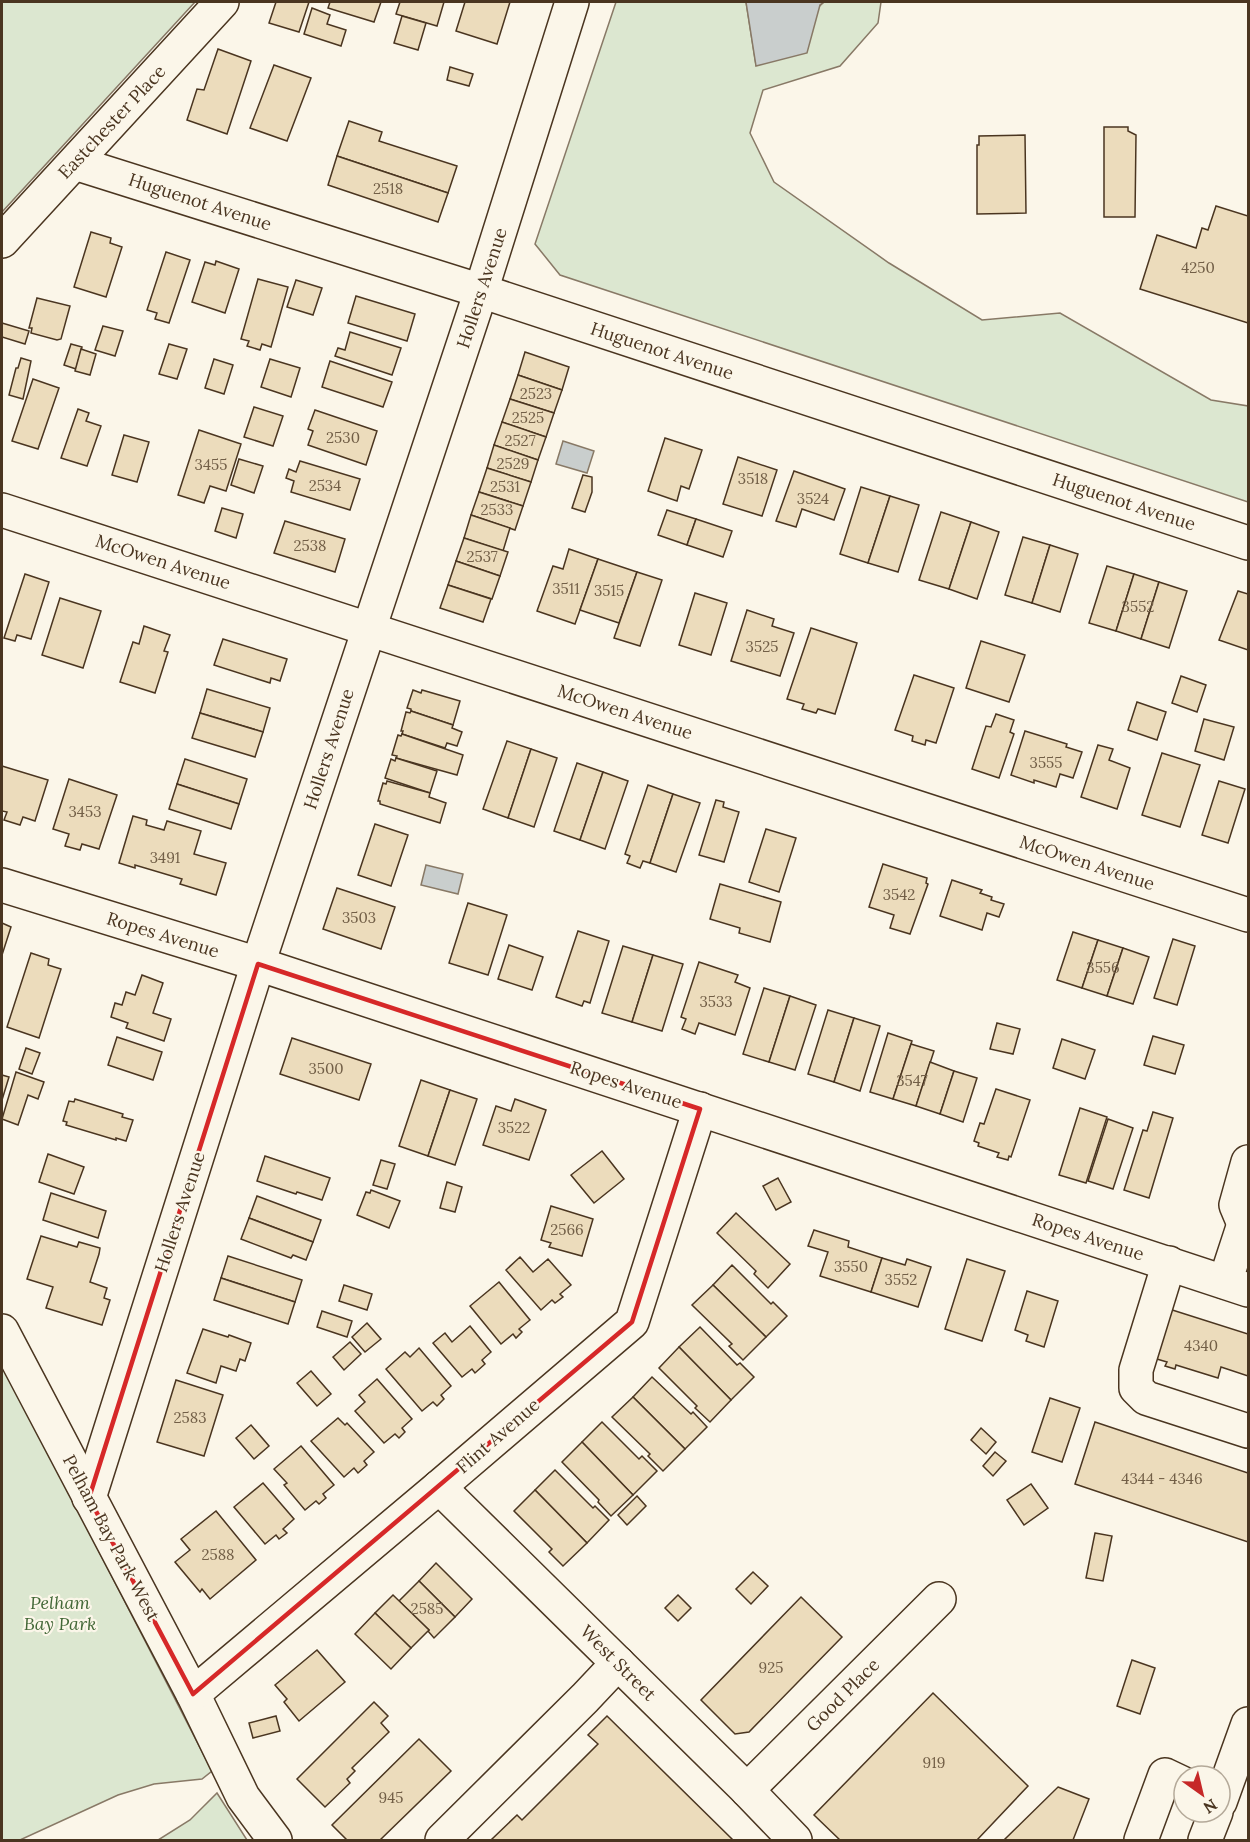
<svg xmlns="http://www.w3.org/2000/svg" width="1250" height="1842" viewBox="0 0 1250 1842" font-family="Lora,serif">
<rect width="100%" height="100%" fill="#fbf6e9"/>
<g fill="#dce7d0" stroke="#887966" stroke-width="1.5">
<polygon points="2,2 195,2 2,212"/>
<polygon points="616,2 746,2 756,65 824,2 881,2 878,23 840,66 763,90 750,133 774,182 889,263 982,320 1060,313 1211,400 1248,406 1248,502 560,275 535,244"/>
<polygon points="2,1363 212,1771 202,1779 154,1784 118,1795 20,1840 2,1840"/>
<polygon points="217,1793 247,1840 158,1840 190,1820"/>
</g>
<g fill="#c9cecd" stroke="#887966" stroke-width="1.5">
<polygon points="746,2 824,2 820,5 807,53 756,66"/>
<polygon points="563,441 594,451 587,473 556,464"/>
<polygon points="426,865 463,874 458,894 421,885"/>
</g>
<g fill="#ecdcbc" stroke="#4a3520" stroke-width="1.5">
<polygon points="276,2 309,2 299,32 269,23"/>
<polygon points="330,2 381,2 374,22 328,8"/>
<polygon points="400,2 444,2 437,26 396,14"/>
<polygon points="465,2 510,2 497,44 456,31"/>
<polygon points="312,8 330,15 327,24 346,30 341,46 304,34"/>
<polygon points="402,16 426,23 418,50 394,43"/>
<polygon points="218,49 251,61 227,134 187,120 197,89 204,90"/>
<polygon points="274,65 311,78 287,141 250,128"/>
<polygon points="450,67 473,74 469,86 447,80"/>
<polygon points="349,121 382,132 379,141 457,166 448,193 337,156"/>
<polygon points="1104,127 1128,127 1128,131 1136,135 1135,217 1104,217"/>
<polygon points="1025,135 1026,213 977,214 977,145 979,145 979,136"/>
<polygon points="337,156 448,193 438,222 328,185"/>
<polygon points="1216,206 1248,216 1248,323 1140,289 1157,235 1196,248 1202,228 1208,230"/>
<polygon points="91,232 111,238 110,243 122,247 106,297 74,287"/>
<polygon points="166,252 190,260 169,323 155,319 157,313 147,310"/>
<polygon points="216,261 239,269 225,313 192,302 205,262 215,265"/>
<polygon points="258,279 288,287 271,347 262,344 260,350 247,346 249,341 241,339"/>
<polygon points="296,280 322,288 313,315 287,307"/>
<polygon points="356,296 415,314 407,341 348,323"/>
<polygon points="37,298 70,306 61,339 57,340 31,333 32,328 29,328"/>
<polygon points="2,323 29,331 25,344 2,337"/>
<polygon points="103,326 123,331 115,356 95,350"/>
<polygon points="350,332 401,348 392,375 335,356 338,348 345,350"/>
<polygon points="71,344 82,347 76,369 64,365"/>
<polygon points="169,344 187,349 177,379 159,374"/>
<polygon points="81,349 96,354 90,375 75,371"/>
<polygon points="525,352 569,367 562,390 518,375"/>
<polygon points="21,358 31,361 23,399 9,395 16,368 18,368"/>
<polygon points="214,359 233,365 224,394 205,388"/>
<polygon points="270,359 300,368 291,397 261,387"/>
<polygon points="330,361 392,382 383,407 322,387"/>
<polygon points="518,375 562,390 554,413 510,399"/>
<polygon points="33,379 59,388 38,449 12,441"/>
<polygon points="510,399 554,413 546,437 502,422"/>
<polygon points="254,407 283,416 273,446 244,437"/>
<polygon points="78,409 89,413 86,421 101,426 87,466 61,458"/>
<polygon points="315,410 377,431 366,465 308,445 313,431 308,429"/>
<polygon points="502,422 546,437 538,460 494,445"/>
<polygon points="199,430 241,444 226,491 210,486 204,503 178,495"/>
<polygon points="124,435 149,442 137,482 112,475"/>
<polygon points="665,438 702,450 689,489 681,486 677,501 648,491"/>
<polygon points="494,445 538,460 531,482 487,468"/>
<polygon points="738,457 777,470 762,516 723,504"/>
<polygon points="239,459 263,466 254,493 231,485"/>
<polygon points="300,461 360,479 350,510 291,492 294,481 286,478 289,469 296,472"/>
<polygon points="487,468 531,482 523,506 479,492"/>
<polygon points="794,471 845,489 834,520 802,509 796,527 776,521"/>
<polygon points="583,475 592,477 592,492 585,512 572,508"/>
<polygon points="861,487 890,496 868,563 840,554"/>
<polygon points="479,492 523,506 515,530 471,515"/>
<polygon points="890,496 919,505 898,572 868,563"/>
<polygon points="222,508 243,514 236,538 215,531"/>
<polygon points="667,510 696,519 687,545 658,535"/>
<polygon points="941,512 971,522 949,589 919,580"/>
<polygon points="471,515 510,528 503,551 464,538"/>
<polygon points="696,519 732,531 723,557 687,545"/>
<polygon points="285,521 345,539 335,572 274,553"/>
<polygon points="971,522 999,532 977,599 949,589"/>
<polygon points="1023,537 1050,545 1032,603 1005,595"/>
<polygon points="464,538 508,552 500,576 456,561"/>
<polygon points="1050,545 1078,554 1060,612 1032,603"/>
<polygon points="569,549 598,559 575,624 537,611 553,566 563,569"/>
<polygon points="598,559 637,572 619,623 580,610"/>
<polygon points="456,561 500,576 492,599 448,585"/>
<polygon points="1107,566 1134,574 1116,631 1089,623"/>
<polygon points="637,572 662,580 640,646 614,638"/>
<polygon points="25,574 49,582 31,639 17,635 15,641 4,638"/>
<polygon points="1134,574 1159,582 1141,639 1116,631"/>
<polygon points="1159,582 1187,591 1169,648 1141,639"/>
<polygon points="448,585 491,599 483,622 440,608"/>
<polygon points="1238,591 1248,594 1248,650 1219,640"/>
<polygon points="695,593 727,603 711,655 679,645"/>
<polygon points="60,598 101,611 83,668 42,655"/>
<polygon points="747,610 774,619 772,626 794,633 780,676 731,661"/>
<polygon points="144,626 170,635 164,651 168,652 155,693 120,682 133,642 139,644"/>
<polygon points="811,628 857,643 835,714 818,709 816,713 802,709 804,704 787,699"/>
<polygon points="223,639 287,659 280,681 271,678 270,683 214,665"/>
<polygon points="981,641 1025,655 1009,702 966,688"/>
<polygon points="914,675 954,688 936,743 926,740 925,745 912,741 913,736 895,730"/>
<polygon points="1181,676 1206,685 1197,712 1172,703"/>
<polygon points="207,689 270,708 263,732 200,713"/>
<polygon points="413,690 421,693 422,690 460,701 453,725 411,711 411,709 407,708"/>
<polygon points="1137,702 1166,712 1157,740 1128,730"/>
<polygon points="411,711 453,725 452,728 462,732 457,746 447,743 445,748 402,734 403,731 401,731 406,712 410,713"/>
<polygon points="200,713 263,732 255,757 192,738"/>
<polygon points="996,714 1014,720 1010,732 1014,734 999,778 972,769 986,726 991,727"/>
<polygon points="1204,719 1234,727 1224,760 1195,751"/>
<polygon points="1025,731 1067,744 1066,747 1082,752 1073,778 1060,774 1056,787 1034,780 1034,783 1011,775"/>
<polygon points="402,734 463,755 457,775 396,758 397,756 392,755 398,735 401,736"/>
<polygon points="507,741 531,749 508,818 483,809"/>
<polygon points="1098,745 1113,749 1109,760 1130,768 1117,809 1081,797"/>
<polygon points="531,749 557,758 534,827 508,818"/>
<polygon points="1162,753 1200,765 1180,827 1142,815"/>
<polygon points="396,758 437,771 430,793 385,778 391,759 395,761"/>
<polygon points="185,759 247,779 239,804 177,784"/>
<polygon points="577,763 603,772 580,840 554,831"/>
<polygon points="2,766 48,780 35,821 23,817 20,825 4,820 7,812 2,811"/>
<polygon points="603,772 628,781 605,849 580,840"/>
<polygon points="69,779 117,795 99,849 82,844 80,850 65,846 69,834 53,829"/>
<polygon points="387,781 430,793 429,797 446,803 440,823 380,804 380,801 378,801 383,783 386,784"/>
<polygon points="1219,781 1245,789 1228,843 1202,835"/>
<polygon points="177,784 239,804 231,829 169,809"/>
<polygon points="648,785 673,794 650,863 643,861 640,868 627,863 630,856 625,854"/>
<polygon points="673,794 700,803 676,872 650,863"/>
<polygon points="716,800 724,802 723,807 739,812 724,862 699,855"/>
<polygon points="133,816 147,820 146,825 164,830 167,821 201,831 194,854 226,863 216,895 180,884 182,879 135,865 135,868 119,863"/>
<polygon points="375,824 408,835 391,886 358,875"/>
<polygon points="766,829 796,838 779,892 749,882"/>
<polygon points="883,864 927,878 926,883 928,884 910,934 890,928 894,915 869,907"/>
<polygon points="952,880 982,890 980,893 992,897 991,900 1004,904 999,917 987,913 982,930 940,916"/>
<polygon points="720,884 781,902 770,942 739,933 740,928 710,919"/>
<polygon points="337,888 395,907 381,949 323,929"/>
<polygon points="468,903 507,915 488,975 449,963"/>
<polygon points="2,923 11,927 2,955"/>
<polygon points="578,931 609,941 590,1003 584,1001 582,1006 556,997"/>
<polygon points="1073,932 1098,940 1082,988 1057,980"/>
<polygon points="1173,939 1195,946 1177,1005 1154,998"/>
<polygon points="1098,940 1123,948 1107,996 1082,988"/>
<polygon points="509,945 543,957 532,990 498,979"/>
<polygon points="623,946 653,955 632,1022 602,1013"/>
<polygon points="1123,948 1149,957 1133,1004 1107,996"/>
<polygon points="31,953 49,959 48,965 61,969 39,1038 7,1027"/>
<polygon points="653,955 683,964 662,1031 632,1022"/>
<polygon points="699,962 738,975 735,982 750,988 735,1035 699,1023 695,1034 682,1029 686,1019 681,1017"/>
<polygon points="142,975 163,983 153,1013 171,1019 164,1041 126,1028 128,1023 111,1017 115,1003 122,1005 126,992 135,995"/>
<polygon points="764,988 790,996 769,1062 743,1054"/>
<polygon points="790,996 816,1005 795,1070 769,1062"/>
<polygon points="828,1010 854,1018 834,1082 808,1074"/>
<polygon points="854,1018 880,1026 860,1091 834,1082"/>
<polygon points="997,1023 1020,1029 1013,1054 990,1049"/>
<polygon points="888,1033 912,1041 893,1099 870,1092"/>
<polygon points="1153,1036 1184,1045 1175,1074 1144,1065"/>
<polygon points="117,1037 162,1052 153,1080 108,1065"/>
<polygon points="292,1038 371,1064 359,1100 280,1074"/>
<polygon points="1062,1039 1095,1050 1085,1079 1053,1068"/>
<polygon points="911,1044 934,1051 916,1106 893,1099"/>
<polygon points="26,1048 40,1053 32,1074 19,1069"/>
<polygon points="930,1062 954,1071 940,1114 916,1106"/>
<polygon points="954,1071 977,1078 963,1122 940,1114"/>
<polygon points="16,1072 44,1082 38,1099 28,1095 18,1125 2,1119"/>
<polygon points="2,1075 9,1077 2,1100"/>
<polygon points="421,1080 450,1090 428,1156 399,1146"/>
<polygon points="996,1089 1030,1100 1011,1157 1009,1156 1008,1160 997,1157 999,1153 978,1146 979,1143 974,1141 980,1123 984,1124"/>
<polygon points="450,1090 477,1099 455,1165 428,1156"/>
<polygon points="75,1099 123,1114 122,1117 133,1120 126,1141 116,1138 116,1140 66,1125 67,1122 63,1121 69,1101 74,1102"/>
<polygon points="515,1099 546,1110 529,1160 483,1145 496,1106 511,1111"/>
<polygon points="1080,1108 1107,1117 1086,1183 1059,1175"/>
<polygon points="1153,1112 1173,1118 1149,1198 1124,1190 1143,1130 1147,1131"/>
<polygon points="1108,1119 1133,1128 1113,1189 1088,1181"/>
<polygon points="602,1151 624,1179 594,1203 571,1175"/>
<polygon points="48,1154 84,1167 74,1194 39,1182"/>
<polygon points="265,1156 330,1178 322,1200 297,1192 296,1194 257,1181"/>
<polygon points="381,1160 395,1164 387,1189 373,1185"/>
<polygon points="778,1178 791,1202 776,1210 763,1186"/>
<polygon points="447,1182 462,1187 455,1212 440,1208"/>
<polygon points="371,1190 400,1201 389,1228 357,1215 366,1192 370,1193"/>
<polygon points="51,1193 106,1211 98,1238 43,1220"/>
<polygon points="257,1196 321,1220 313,1242 249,1218"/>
<polygon points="551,1206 593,1219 582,1256 549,1247 551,1243 541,1240"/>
<polygon points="736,1213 790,1264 768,1288 754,1274 756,1271 717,1233"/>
<polygon points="249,1218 313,1242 306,1260 293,1255 291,1258 241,1239"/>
<polygon points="814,1230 849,1241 848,1247 882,1258 871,1292 820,1276 828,1252 808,1246"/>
<polygon points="41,1236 77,1247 79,1242 100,1248 99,1254 90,1282 107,1288 104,1298 110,1300 102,1325 46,1308 53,1287 27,1279"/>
<polygon points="228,1256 302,1280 295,1302 221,1278"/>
<polygon points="520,1257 533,1272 548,1259 571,1285 560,1294 563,1297 555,1303 552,1300 541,1310 506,1270"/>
<polygon points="882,1258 905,1265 907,1259 931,1267 918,1307 871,1292"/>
<polygon points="967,1259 1005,1271 982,1341 945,1329"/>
<polygon points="732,1265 771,1304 773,1302 787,1316 766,1337 713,1285"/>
<polygon points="221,1278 295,1302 288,1324 214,1300"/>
<polygon points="499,1282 530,1320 519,1329 522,1332 516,1338 513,1334 501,1344 470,1306"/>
<polygon points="344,1285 372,1294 367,1310 339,1301"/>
<polygon points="713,1285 766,1337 743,1360 729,1346 732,1344 692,1305"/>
<polygon points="1027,1291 1058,1301 1044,1347 1026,1341 1028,1335 1015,1330"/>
<polygon points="1166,1308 1248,1334 1248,1376 1221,1367 1218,1378 1176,1365 1175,1369 1165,1366 1167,1362 1150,1357"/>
<polygon points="322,1311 352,1321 347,1337 317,1327"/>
<polygon points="367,1323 381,1339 365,1352 352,1337"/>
<polygon points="470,1326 491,1352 482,1360 485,1364 475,1373 472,1369 462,1377 433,1343 445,1333 452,1342"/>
<polygon points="700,1327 737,1365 740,1363 754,1377 731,1400 679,1347"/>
<polygon points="203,1329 228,1337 229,1335 251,1343 245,1361 240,1359 236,1371 221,1366 216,1383 187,1373"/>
<polygon points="350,1342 361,1354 344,1370 333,1357"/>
<polygon points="679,1347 731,1400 710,1422 695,1408 697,1406 659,1368"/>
<polygon points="419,1348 451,1386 441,1395 444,1399 437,1406 433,1402 422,1411 386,1369 405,1352 410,1357"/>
<polygon points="311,1371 331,1394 317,1406 297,1383"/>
<polygon points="652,1377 691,1414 693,1412 707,1427 685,1449 633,1397"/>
<polygon points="377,1379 412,1419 402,1428 405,1432 399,1438 395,1434 384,1443 355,1411 365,1402 359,1395"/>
<polygon points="176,1380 223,1395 204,1456 157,1442"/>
<polygon points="633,1397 685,1449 663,1471 648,1456 650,1454 612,1417"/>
<polygon points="1050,1398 1080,1408 1062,1462 1032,1452"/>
<polygon points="338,1418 345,1425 347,1423 374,1452 364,1461 367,1465 358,1473 354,1468 344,1477 311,1441"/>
<polygon points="602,1422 639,1459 642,1456 657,1471 633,1495 582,1442"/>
<polygon points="1095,1422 1248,1473 1248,1542 1075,1484"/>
<polygon points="251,1425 269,1446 254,1459 236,1438"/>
<polygon points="981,1428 996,1442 986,1454 971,1440"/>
<polygon points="582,1442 633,1495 611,1516 598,1502 599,1500 562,1462"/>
<polygon points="301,1446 334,1485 323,1494 326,1498 319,1504 316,1501 305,1510 284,1485 287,1483 274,1469"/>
<polygon points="995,1452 1006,1461 993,1476 983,1466"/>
<polygon points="555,1470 593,1508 595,1506 609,1520 587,1543 535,1490"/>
<polygon points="263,1483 294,1519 283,1529 287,1533 279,1539 276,1535 265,1544 234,1507"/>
<polygon points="1031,1484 1048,1508 1024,1525 1007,1500"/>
<polygon points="535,1490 587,1543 563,1566 549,1552 552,1549 514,1511"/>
<polygon points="637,1496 646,1506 627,1525 618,1515"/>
<polygon points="216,1511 256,1560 210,1599 202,1589 200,1592 175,1562 190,1550 181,1539"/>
<polygon points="1095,1533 1112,1536 1103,1581 1086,1578"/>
<polygon points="436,1563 472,1599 455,1617 419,1581"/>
<polygon points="753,1572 768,1586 751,1604 736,1589"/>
<polygon points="419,1581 455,1617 434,1638 428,1631 429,1630 399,1601"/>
<polygon points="393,1595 429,1630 411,1648 375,1613"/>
<polygon points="678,1595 691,1608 678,1621 665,1608"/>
<polygon points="801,1597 842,1637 749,1732 735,1734 701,1700"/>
<polygon points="375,1613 411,1648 391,1669 355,1634"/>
<polygon points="317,1650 345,1682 299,1721 284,1702 287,1699 275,1685"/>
<polygon points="1132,1660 1155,1668 1140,1714 1117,1706"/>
<polygon points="933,1693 1028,1786 977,1840 840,1840 814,1815"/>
<polygon points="374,1702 388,1716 381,1723 389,1732 352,1768 355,1771 347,1779 350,1783 325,1807 297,1779"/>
<polygon points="276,1716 280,1731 253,1738 249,1723"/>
<polygon points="607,1716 733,1840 491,1840 517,1815 522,1820 598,1744 588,1735"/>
<polygon points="419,1739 451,1771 380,1840 347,1840 332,1825"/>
<polygon points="1058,1787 1089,1799 1073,1840 1004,1840"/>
</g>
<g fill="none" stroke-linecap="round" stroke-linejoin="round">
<g stroke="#4a3520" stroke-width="36">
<g id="minor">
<polyline points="75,163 481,291 1248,543"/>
<polyline points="2,241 222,2"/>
<polyline points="2,510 1248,915"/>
<polyline points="2,885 258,964 1248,1290"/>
<polyline points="1248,1162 1236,1205 1244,1224 1248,1222"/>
<polyline points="1169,1263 1136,1370 1136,1388 1146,1398 1248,1431"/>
<polyline points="1225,1282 1244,1224"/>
<polyline points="2,1331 193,1694 243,1797 275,1840"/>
<polyline points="439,1487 747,1790 795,1840"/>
<polyline points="89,1498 258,964 481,291 572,2"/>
<polyline points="193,1694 439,1487 632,1322 700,1109"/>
<polyline points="747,1790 939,1599"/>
<polyline points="442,1840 585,1698 618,1663"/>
<polyline points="1141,1840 1165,1775 1184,1784"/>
</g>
</g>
<g stroke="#4a3520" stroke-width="36">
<g id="major">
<polyline points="1220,1802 1248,1724"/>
<polyline points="1205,1840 1216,1812"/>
</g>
</g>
<use href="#minor" stroke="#fbf6e9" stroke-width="33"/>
<use href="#major" stroke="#fbf6e9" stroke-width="33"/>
</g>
<path fill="none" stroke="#d62828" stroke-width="4.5" stroke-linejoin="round" d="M258,964L700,1109L632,1322L193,1694L89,1498Z"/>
<g text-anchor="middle" stroke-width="4.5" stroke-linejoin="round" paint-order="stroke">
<g font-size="15" fill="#725f47">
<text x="388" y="194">2518</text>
<text x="1198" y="273">4250</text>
<text x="536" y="399">2523</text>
<text x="528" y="423">2525</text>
<text x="343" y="443">2530</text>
<text x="520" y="446">2527</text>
<text x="513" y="469">2529</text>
<text x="211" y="470">3455</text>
<text x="753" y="484">3518</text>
<text x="325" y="491">2534</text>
<text x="505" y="492">2531</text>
<text x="813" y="504">3524</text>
<text x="497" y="515">2533</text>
<text x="310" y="551">2538</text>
<text x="482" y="562">2537</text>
<text x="566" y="594">3511</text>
<text x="609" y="596">3515</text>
<text x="1138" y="612">3552</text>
<text x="762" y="652">3525</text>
<text x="1046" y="768">3555</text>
<text x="85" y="817">3453</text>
<text x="165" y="863">3491</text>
<text x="899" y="900">3542</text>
<text x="359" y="923">3503</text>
<text x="1103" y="973">3556</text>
<text x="716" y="1007">3533</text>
<text x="326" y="1074">3500</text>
<text x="912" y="1086">3547</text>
<text x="514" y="1133">3522</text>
<text x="567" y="1235">2566</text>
<text x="851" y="1272">3550</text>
<text x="901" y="1285">3552</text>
<text x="1201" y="1351">4340</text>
<text x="190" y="1423">2583</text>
<text x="1162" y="1484">4344 - 4346</text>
<text x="218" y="1560">2588</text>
<text x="427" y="1614">2585</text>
<text x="771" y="1673">925</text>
<text x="934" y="1768">919</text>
<text x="391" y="1803">945</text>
</g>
<g font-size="18" fill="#4a3520" stroke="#fbf6e9">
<text transform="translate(112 122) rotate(-47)" y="6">Eastchester Place</text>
<text transform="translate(200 202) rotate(18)" y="6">Huguenot Avenue</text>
<text transform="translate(482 288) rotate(-72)" y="6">Hollers Avenue</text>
<text transform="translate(662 351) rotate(18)" y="6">Huguenot Avenue</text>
<text transform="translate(1124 502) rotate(18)" y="6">Huguenot Avenue</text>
<text transform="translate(163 562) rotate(18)" y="6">McOwen Avenue</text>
<text transform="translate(625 712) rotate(18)" y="6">McOwen Avenue</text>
<text transform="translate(329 749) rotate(-72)" y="6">Hollers Avenue</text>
<text transform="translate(1087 863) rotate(18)" y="6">McOwen Avenue</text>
<text transform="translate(163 935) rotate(17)" y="6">Ropes Avenue</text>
<text transform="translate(626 1085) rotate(18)" y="6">Ropes Avenue</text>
<text transform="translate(180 1212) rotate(-72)" y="6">Hollers Avenue</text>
<text transform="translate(1088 1237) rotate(18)" y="6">Ropes Avenue</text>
<text transform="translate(498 1436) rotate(-41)" y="6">Flint Avenue</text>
<text transform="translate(111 1538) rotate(62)" y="6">Pelham Bay Park West</text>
<text transform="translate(618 1663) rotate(45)" y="6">West Street</text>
<text transform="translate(843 1695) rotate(-45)" y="6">Good Place</text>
</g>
<g font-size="18" font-style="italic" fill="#436837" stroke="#fbf6e9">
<text x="60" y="1609">Pelham<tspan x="60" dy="21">Bay Park</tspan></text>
</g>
</g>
<rect width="1250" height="1842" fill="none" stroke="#4a3520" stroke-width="6"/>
<g transform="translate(1202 1794) rotate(146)"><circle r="28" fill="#fbf6e9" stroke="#b4a999" stroke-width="1.5"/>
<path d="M0-4.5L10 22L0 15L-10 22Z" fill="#c62828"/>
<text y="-9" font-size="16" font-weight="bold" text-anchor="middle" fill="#4a3520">N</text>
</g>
</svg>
